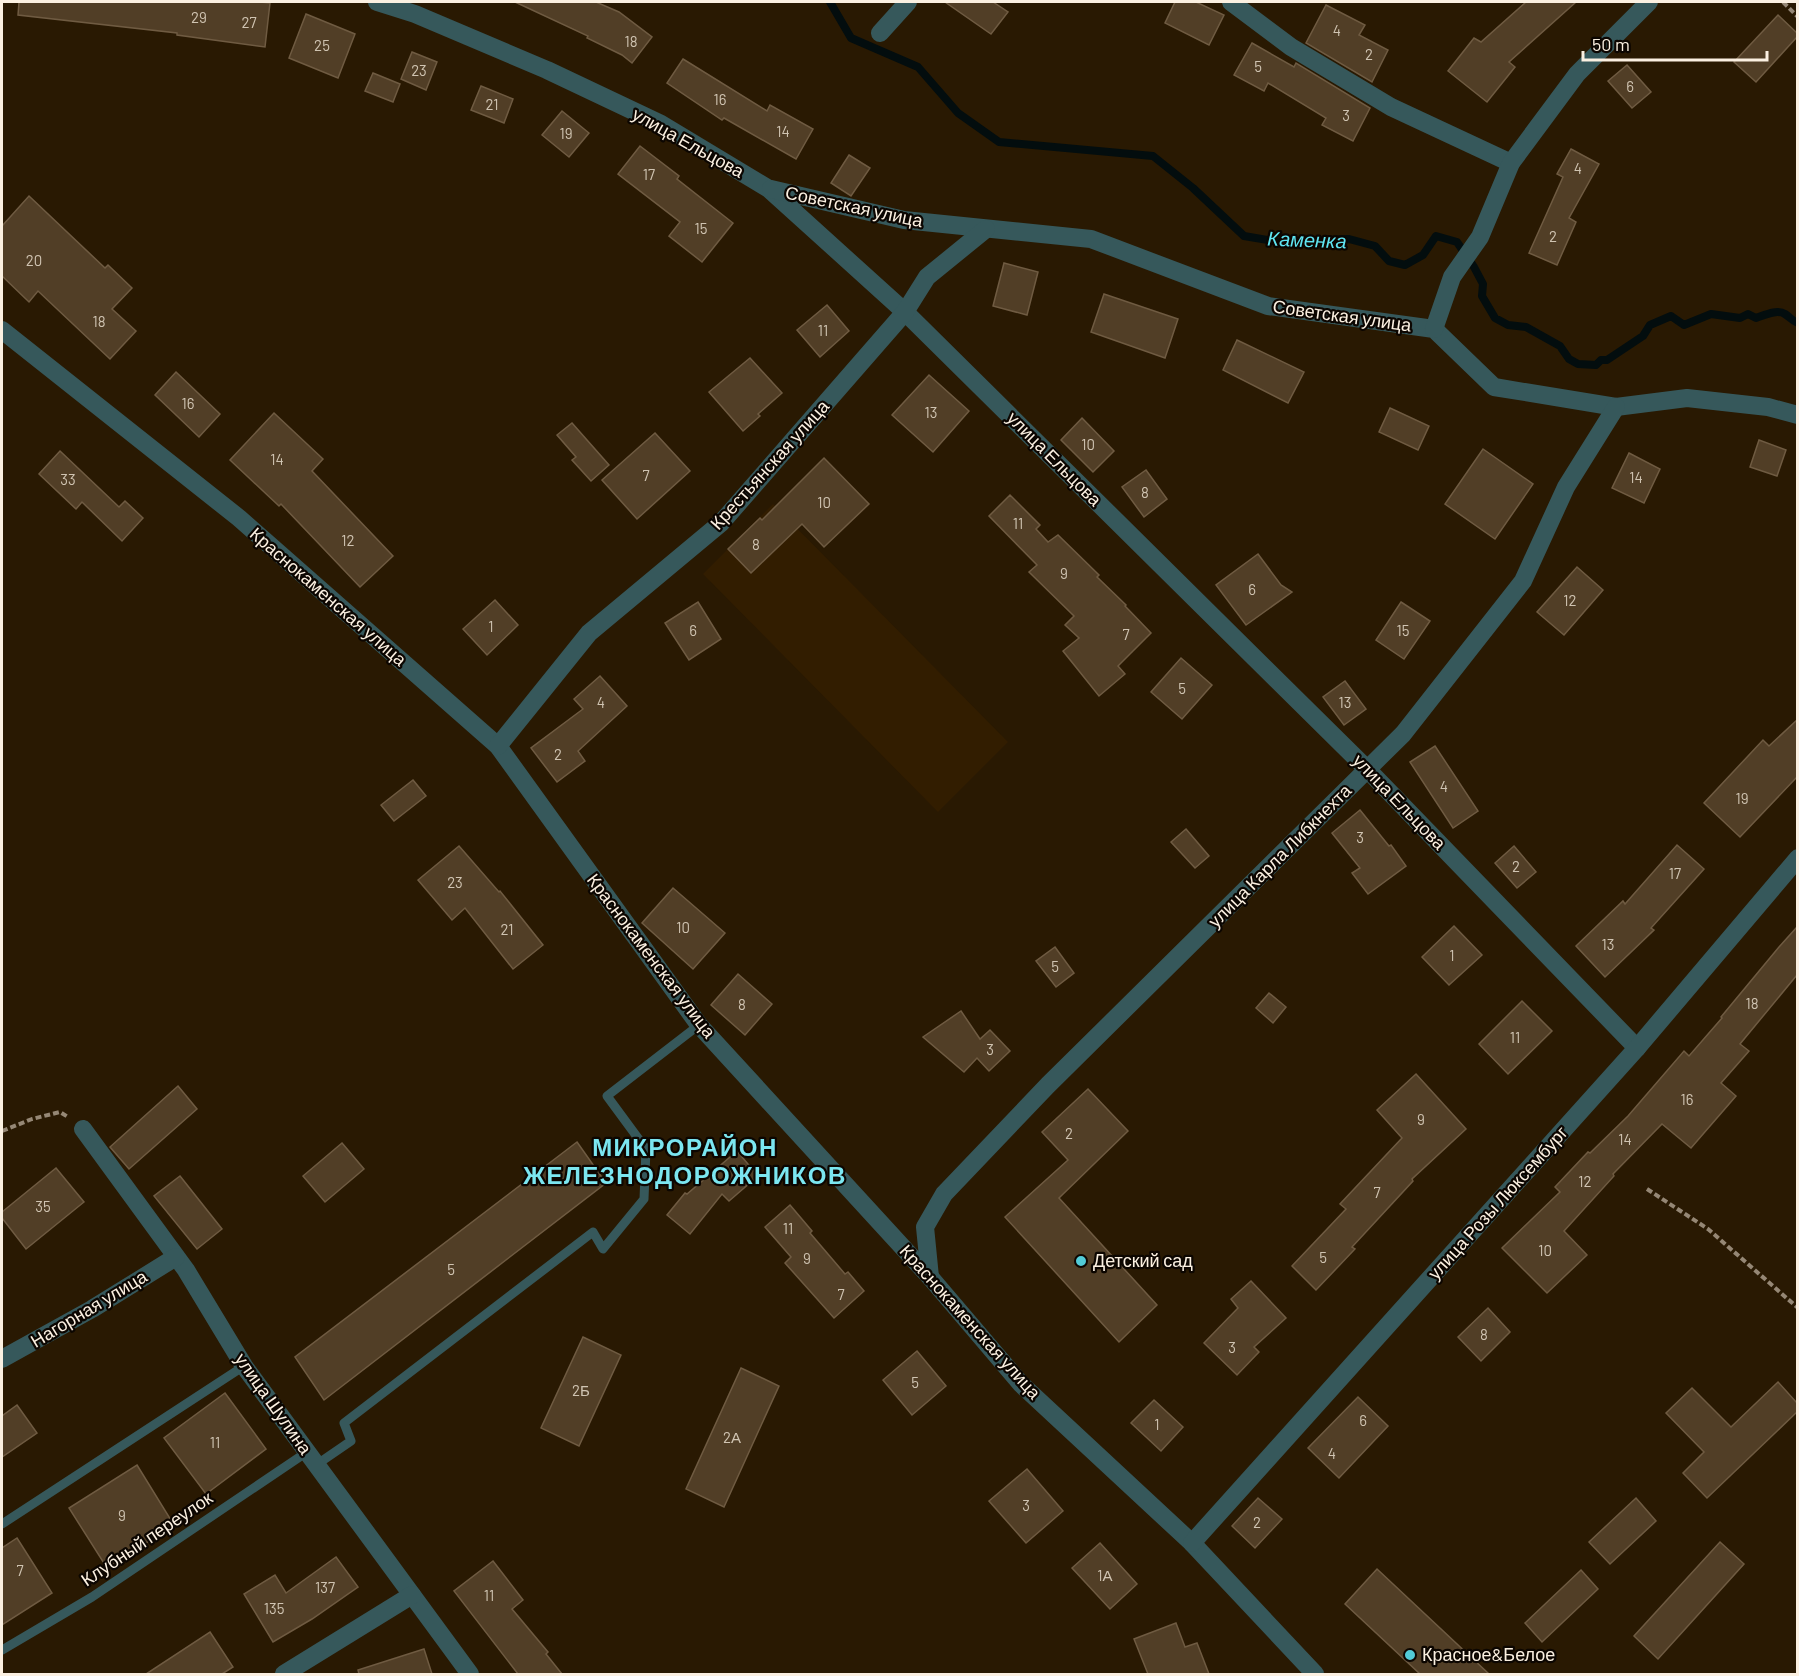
<svg xmlns="http://www.w3.org/2000/svg" width="1799" height="1676" viewBox="0 0 1799 1676" font-family="Barlow,sans-serif">
<rect width="100%" height="100%" fill="#291902"/>
<polygon fill="#321d00" points="773,504 1008,742 938,812 703,574"/>
<g fill="none" stroke-linecap="round" stroke-linejoin="round">
<path stroke="#030d0e" stroke-width="8" d="M830,2L851,38L918,67L958,113L999,142L1153,156L1193,188L1244,236L1279,242L1349,239L1375,246L1389,261L1405,265L1423,255L1436,236L1457,242L1474,267L1483,284L1482,296L1495,318L1508,325L1526,327L1560,346L1569,359L1578,364L1596,365L1601,360H1607L1643,336L1650,325L1671,316L1684,325L1711,314L1740,318L1748,314L1756,318C1765,315 1777,309 1785,314C1790,317 1792,321 1798,323"/>
</g>
<g fill="#513e26" stroke="#6f5b42" stroke-width="1.5">
<polygon points="19,2 260,2 270,3 265,47 177,35 177,33 18,15"/>
<polygon points="515,2 596,2 619,12 652,37 632,63 622,55 587,38 588,36"/>
<polygon points="945,2 993,2 1008,12 991,34"/>
<polygon points="1175,2 1196,2 1224,15 1209,45 1165,23"/>
<polygon points="1526,2 1576,2 1509,62 1515,67 1487,102 1448,71 1474,38 1481,42"/>
<polygon points="1326,5 1365,25 1359,35 1388,50 1372,82 1306,43"/>
<polygon points="306,14 355,34 338,78 289,58"/>
<polygon points="1778,15 1797,33 1797,37 1756,82 1734,62"/>
<polygon points="1252,43 1294,67 1296,63 1370,108 1353,141 1322,125 1326,118 1268,83 1264,91 1234,75"/>
<polygon points="412,52 437,62 426,90 401,79"/>
<polygon points="683,59 767,111 770,105 813,129 796,159 724,118 722,120 667,83"/>
<polygon points="1627,65 1651,92 1632,108 1608,81"/>
<polygon points="373,73 400,84 393,102 365,91"/>
<polygon points="481,86 513,99 504,123 471,110"/>
<polygon points="562,111 589,133 569,157 542,135"/>
<polygon points="640,146 679,176 677,179 733,223 702,262 669,236 680,222 618,174"/>
<polygon points="1571,149 1599,164 1569,218 1576,222 1557,265 1529,253 1563,177 1557,174"/>
<polygon points="849,155 870,168 851,196 831,183"/>
<polygon points="29,196 105,268 108,265 132,288 112,309 136,331 110,359 38,291 29,302 2,276 2,226"/>
<polygon points="1004,263 1038,272 1027,315 993,306"/>
<polygon points="1104,294 1178,319 1165,358 1091,332"/>
<polygon points="827,305 849,331 820,357 797,330"/>
<polygon points="1237,340 1304,372 1288,403 1223,370"/>
<polygon points="750,358 782,393 758,414 760,416 743,431 709,392"/>
<polygon points="176,372 220,414 199,437 155,395"/>
<polygon points="929,375 969,411 933,452 892,415"/>
<polygon points="1390,408 1429,426 1418,450 1379,432"/>
<polygon points="274,413 323,459 312,471 393,556 360,587 281,504 279,506 230,460"/>
<polygon points="1082,418 1114,451 1093,472 1061,440"/>
<polygon points="572,423 609,465 591,481 572,460 576,457 557,435"/>
<polygon points="655,433 690,471 637,519 602,480"/>
<polygon points="1759,440 1786,450 1777,476 1750,467"/>
<polygon points="1483,449 1533,484 1495,539 1445,504"/>
<polygon points="60,451 119,507 125,501 143,518 122,541 82,502 76,509 39,474"/>
<polygon points="1629,453 1660,469 1644,503 1612,488"/>
<polygon points="824,458 869,504 824,547 802,524 751,573 728,549 760,518 762,520"/>
<polygon points="1146,470 1167,499 1144,517 1122,487"/>
<polygon points="1010,495 1040,525 1036,529 1048,542 1058,535 1099,575 1097,577 1126,605 1125,606 1151,633 1118,666 1125,674 1099,696 1063,651 1079,638 1065,625 1074,616 1029,572 1037,565 989,516"/>
<polygon points="1258,554 1281,585 1292,592 1246,625 1216,585"/>
<polygon points="1577,567 1603,590 1564,635 1537,612"/>
<polygon points="495,600 518,625 487,655 463,629"/>
<polygon points="698,602 721,639 689,660 665,623"/>
<polygon points="1401,602 1430,621 1404,659 1376,640"/>
<polygon points="1181,658 1212,685 1182,719 1151,692"/>
<polygon points="600,676 627,706 578,751 585,761 557,782 531,748 583,709 574,699"/>
<polygon points="1345,681 1366,709 1344,725 1323,697"/>
<polygon points="1797,720 1797,777 1740,837 1704,803 1763,740 1769,746"/>
<polygon points="1435,746 1478,811 1453,828 1410,762"/>
<polygon points="413,780 426,796 394,821 381,805"/>
<polygon points="1360,810 1389,846 1391,845 1406,866 1368,894 1352,873 1360,868 1332,833"/>
<polygon points="1186,829 1209,856 1195,868 1171,842"/>
<polygon points="1677,845 1704,869 1651,928 1654,930 1605,977 1576,946 1623,901 1625,904"/>
<polygon points="459,846 499,892 500,891 543,945 513,969 465,908 452,920 418,880"/>
<polygon points="1514,846 1536,872 1517,888 1495,863"/>
<polygon points="673,888 725,933 693,969 642,923"/>
<polygon points="1454,926 1482,955 1449,985 1422,957"/>
<polygon points="1797,927 1797,975 1740,1044 1749,1051 1721,1083 1736,1096 1691,1148 1662,1124 1613,1174 1614,1176 1564,1231 1587,1255 1547,1293 1502,1248 1560,1192 1555,1187 1588,1152 1590,1153 1628,1116 1684,1051 1689,1056 1722,1018 1721,1017 1779,947"/>
<polygon points="1055,947 1074,973 1056,987 1036,961"/>
<polygon points="738,974 772,1004 745,1035 711,1005"/>
<polygon points="1269,993 1286,1007 1273,1023 1256,1008"/>
<polygon points="1522,1001 1552,1031 1508,1074 1479,1044"/>
<polygon points="961,1011 980,1039 990,1030 1010,1051 989,1071 977,1058 964,1072 923,1037"/>
<polygon points="1416,1074 1466,1129 1412,1179 1413,1181 1352,1247 1355,1249 1316,1290 1292,1266 1346,1209 1340,1204 1402,1138 1377,1110"/>
<polygon points="178,1086 197,1109 129,1169 110,1147"/>
<polygon points="1088,1089 1128,1131 1059,1198 1157,1305 1119,1342 1005,1217 1068,1160 1042,1132"/>
<polygon points="577,1142 606,1183 324,1400 295,1357"/>
<polygon points="342,1143 364,1169 325,1202 303,1176"/>
<polygon points="737,1151 758,1176 729,1201 722,1194 690,1234 667,1215 685,1193 687,1194"/>
<polygon points="56,1168 84,1202 26,1249 2,1218 2,1212"/>
<polygon points="180,1176 222,1229 197,1249 154,1196"/>
<polygon points="790,1205 812,1231 810,1233 845,1274 848,1272 864,1291 834,1318 785,1263 791,1257 765,1227"/>
<polygon points="1251,1281 1286,1318 1254,1347 1259,1352 1237,1375 1204,1343 1238,1308 1231,1299"/>
<polygon points="1488,1308 1510,1332 1481,1361 1458,1337"/>
<polygon points="583,1337 621,1355 579,1446 541,1428"/>
<polygon points="917,1351 946,1386 912,1415 883,1380"/>
<polygon points="741,1368 779,1386 724,1507 686,1489"/>
<polygon points="1778,1382 1797,1403 1797,1412 1707,1498 1683,1473 1704,1452 1666,1413 1692,1388 1731,1427"/>
<polygon points="225,1393 266,1449 206,1494 164,1438"/>
<polygon points="1358,1397 1388,1426 1339,1478 1308,1448"/>
<polygon points="1154,1400 1183,1427 1161,1451 1131,1423"/>
<polygon points="17,1405 37,1433 2,1457 2,1416"/>
<polygon points="137,1465 174,1525 107,1568 69,1508"/>
<polygon points="1027,1469 1063,1511 1026,1543 989,1501"/>
<polygon points="1258,1498 1282,1519 1255,1548 1232,1526"/>
<polygon points="1636,1498 1656,1521 1610,1564 1589,1542"/>
<polygon points="17,1538 52,1593 2,1625 2,1548"/>
<polygon points="1720,1542 1744,1564 1658,1659 1634,1636"/>
<polygon points="1100,1543 1137,1584 1110,1609 1072,1568"/>
<polygon points="336,1557 358,1587 312,1619 273,1642 244,1594 275,1575 286,1593"/>
<polygon points="493,1561 523,1600 512,1609 548,1652 546,1654 562,1674 518,1674 454,1591"/>
<polygon points="1377,1569 1489,1674 1420,1674 1345,1604"/>
<polygon points="1581,1570 1598,1589 1542,1642 1525,1623"/>
<polygon points="1176,1623 1185,1647 1197,1643 1209,1674 1148,1674 1134,1639"/>
<polygon points="210,1632 233,1667 222,1674 146,1674"/>
<polygon points="424,1649 432,1674 359,1674 358,1670"/>
</g>
<g fill="none" stroke-linecap="round" stroke-linejoin="round">
<g stroke="#958775" stroke-width="4" stroke-dasharray="6 3" stroke-linecap="butt">
<polyline points="1783,2 1798,17"/>
<polyline points="2,1131 32,1119 60,1112 68,1117"/>
<polyline points="1647,1189 1708,1229 1798,1308"/>
</g>
<g stroke="#36585b" stroke-width="9">
<polyline points="316,1465 351,1441 344,1423 593,1232 603,1249 644,1199 646,1149 607,1096 699,1025"/>
<polyline points="2,1524 244,1366"/>
<polyline points="2,1650 92,1597 307,1452"/>
</g>
<g stroke="#36585b" stroke-width="18">
<polyline points="377,2 415,14 547,70 661,124 769,189 905,312 1368,770 1637,1048"/>
<polyline points="1231,2 1291,47 1391,107 1511,163"/>
<polyline points="880,33 908,2"/>
<polyline points="771,189 904,220 1091,239 1268,306 1434,329 1494,387 1616,407 1687,398 1768,407 1798,415"/>
<polyline points="1434,329 1452,277 1480,237 1511,163 1577,74 1649,2"/>
<polyline points="2,330 239,518 498,746 699,1025 930,1277 1021,1384 1192,1543 1315,1674"/>
<polyline points="498,746 589,633 721,523 905,312 927,277 986,229"/>
<polyline points="83,1129 186,1270 244,1366 470,1674"/>
<polyline points="930,1277 925,1227 944,1194 1048,1085 1403,734 1523,581 1566,487 1616,407"/>
<polyline points="2,1359 92,1309 176,1257"/>
<polyline points="1192,1543 1637,1048 1798,858"/>
<polyline points="284,1674 412,1595"/>
</g>
</g>
<g fill="#52cbd7" stroke="#0c0601" stroke-width="2">
<circle cx="1081" cy="1261" r="6"/>
<circle cx="1410" cy="1655" r="6"/>
</g>
<g text-anchor="middle" stroke-width="4.5" stroke-linejoin="round" paint-order="stroke">
<g font-size="15" fill="#d0c4b2">
<text x="199" y="23">29</text>
<text x="249" y="28">27</text>
<text x="1337" y="36">4</text>
<text x="631" y="47">18</text>
<text x="322" y="51">25</text>
<text x="1369" y="60">2</text>
<text x="1258" y="72">5</text>
<text x="419" y="76">23</text>
<text x="1630" y="92">6</text>
<text x="720" y="105">16</text>
<text x="492" y="110">21</text>
<text x="1346" y="121">3</text>
<text x="783" y="137">14</text>
<text x="566" y="139">19</text>
<text x="1578" y="174">4</text>
<text x="649" y="180">17</text>
<text x="701" y="234">15</text>
<text x="1553" y="242">2</text>
<text x="34" y="266">20</text>
<text x="99" y="327">18</text>
<text x="823" y="336">11</text>
<text x="188" y="409">16</text>
<text x="931" y="418">13</text>
<text x="1088" y="450">10</text>
<text x="277" y="465">14</text>
<text x="646" y="481">7</text>
<text x="1636" y="483">14</text>
<text x="68" y="485">33</text>
<text x="1145" y="498">8</text>
<text x="824" y="508">10</text>
<text x="1018" y="529">11</text>
<text x="348" y="546">12</text>
<text x="756" y="550">8</text>
<text x="1064" y="579">9</text>
<text x="1252" y="595">6</text>
<text x="1570" y="606">12</text>
<text x="491" y="632">1</text>
<text x="693" y="636">6</text>
<text x="1403" y="636">15</text>
<text x="1126" y="640">7</text>
<text x="1182" y="694">5</text>
<text x="601" y="708">4</text>
<text x="1345" y="708">13</text>
<text x="558" y="760">2</text>
<text x="1444" y="792">4</text>
<text x="1742" y="804">19</text>
<text x="1360" y="843">3</text>
<text x="1516" y="872">2</text>
<text x="1675" y="879">17</text>
<text x="455" y="888">23</text>
<text x="683" y="933">10</text>
<text x="507" y="935">21</text>
<text x="1608" y="950">13</text>
<text x="1452" y="961">1</text>
<text x="1055" y="972">5</text>
<text x="1752" y="1009">18</text>
<text x="742" y="1010">8</text>
<text x="1515" y="1043">11</text>
<text x="990" y="1055">3</text>
<text x="1687" y="1105">16</text>
<text x="1421" y="1125">9</text>
<text x="1069" y="1139">2</text>
<text x="1625" y="1145">14</text>
<text x="1585" y="1187">12</text>
<text x="1377" y="1198">7</text>
<text x="43" y="1212">35</text>
<text x="788" y="1234">11</text>
<text x="1545" y="1256">10</text>
<text x="1323" y="1263">5</text>
<text x="807" y="1264">9</text>
<text x="451" y="1275">5</text>
<text x="841" y="1300">7</text>
<text x="1484" y="1340">8</text>
<text x="1232" y="1353">3</text>
<text x="915" y="1388">5</text>
<text x="581" y="1396">2Б</text>
<text x="1363" y="1426">6</text>
<text x="1157" y="1430">1</text>
<text x="732" y="1443">2А</text>
<text x="215" y="1448">11</text>
<text x="1332" y="1459">4</text>
<text x="1026" y="1511">3</text>
<text x="122" y="1521">9</text>
<text x="1257" y="1528">2</text>
<text x="20" y="1576">7</text>
<text x="1105" y="1581">1А</text>
<text x="325" y="1593">137</text>
<text x="489" y="1601">11</text>
<text x="274" y="1614">135</text>
</g>
<g font-size="18" fill="#fbf0e1" stroke="#0c0601">
<text transform="translate(688 143) rotate(29)" y="6">улица Ельцова</text>
<text transform="translate(854 207) rotate(12)" y="6">Советская улица</text>
<text transform="translate(1342 316) rotate(8)" y="6">Советская улица</text>
<text transform="translate(1054 459) rotate(45)" y="6">улица Ельцова</text>
<text transform="translate(770 465) rotate(-48)" y="6">Крестьянская улица</text>
<text transform="translate(328 597) rotate(41)" y="6">Краснокаменская улица</text>
<text transform="translate(1399 802) rotate(46)" y="6">улица Ельцова</text>
<text transform="translate(1280 856) rotate(-45)" y="6">улица Карла Либкнехта</text>
<text transform="translate(651 956) rotate(53)" y="6">Краснокаменская улица</text>
<text transform="translate(1498 1203) rotate(-48)" y="6">улица Розы Люксембург</text>
<text transform="translate(89 1309) rotate(-31)" y="6">Нагорная улица</text>
<text transform="translate(970 1322) rotate(48)" y="6">Краснокаменская улица</text>
<text transform="translate(273 1404) rotate(55)" y="6">улица Шулина</text>
<text transform="translate(147 1539) rotate(-34)" y="6">Клубный переулок</text>
</g>
<g font-size="18" fill="#fbf0e1" stroke="#0c0601" text-anchor="start">
<text x="1093" y="1267">Детский сад</text>
<text x="1422" y="1661">Красное&amp;Белое</text>
</g>
<g font-size="20" font-style="italic" fill="#5fe5f2" stroke="#0c0601">
<text transform="translate(1307 240) rotate(2)" y="7">Каменка</text>
</g>
<g font-size="24" font-weight="bold" letter-spacing="1.5" fill="#7be6f0" stroke="#0c0601">
<text x="685" y="1156">МИКРОРАЙОН<tspan x="685" dy="28">ЖЕЛЕЗНОДОРОЖНИКОВ</tspan></text>
</g>
</g>
<rect width="1799" height="1676" fill="none" stroke="#fbf0e1" stroke-width="6"/>
<path d="M1583 51v9h184v-9" fill="none" stroke="#fbf0e1" stroke-width="3"/>
<text x="1592" y="51" font-size="18" fill="#fbf0e1" stroke="#0c0601" stroke-width="4.5" paint-order="stroke">50 m</text>
</svg>
